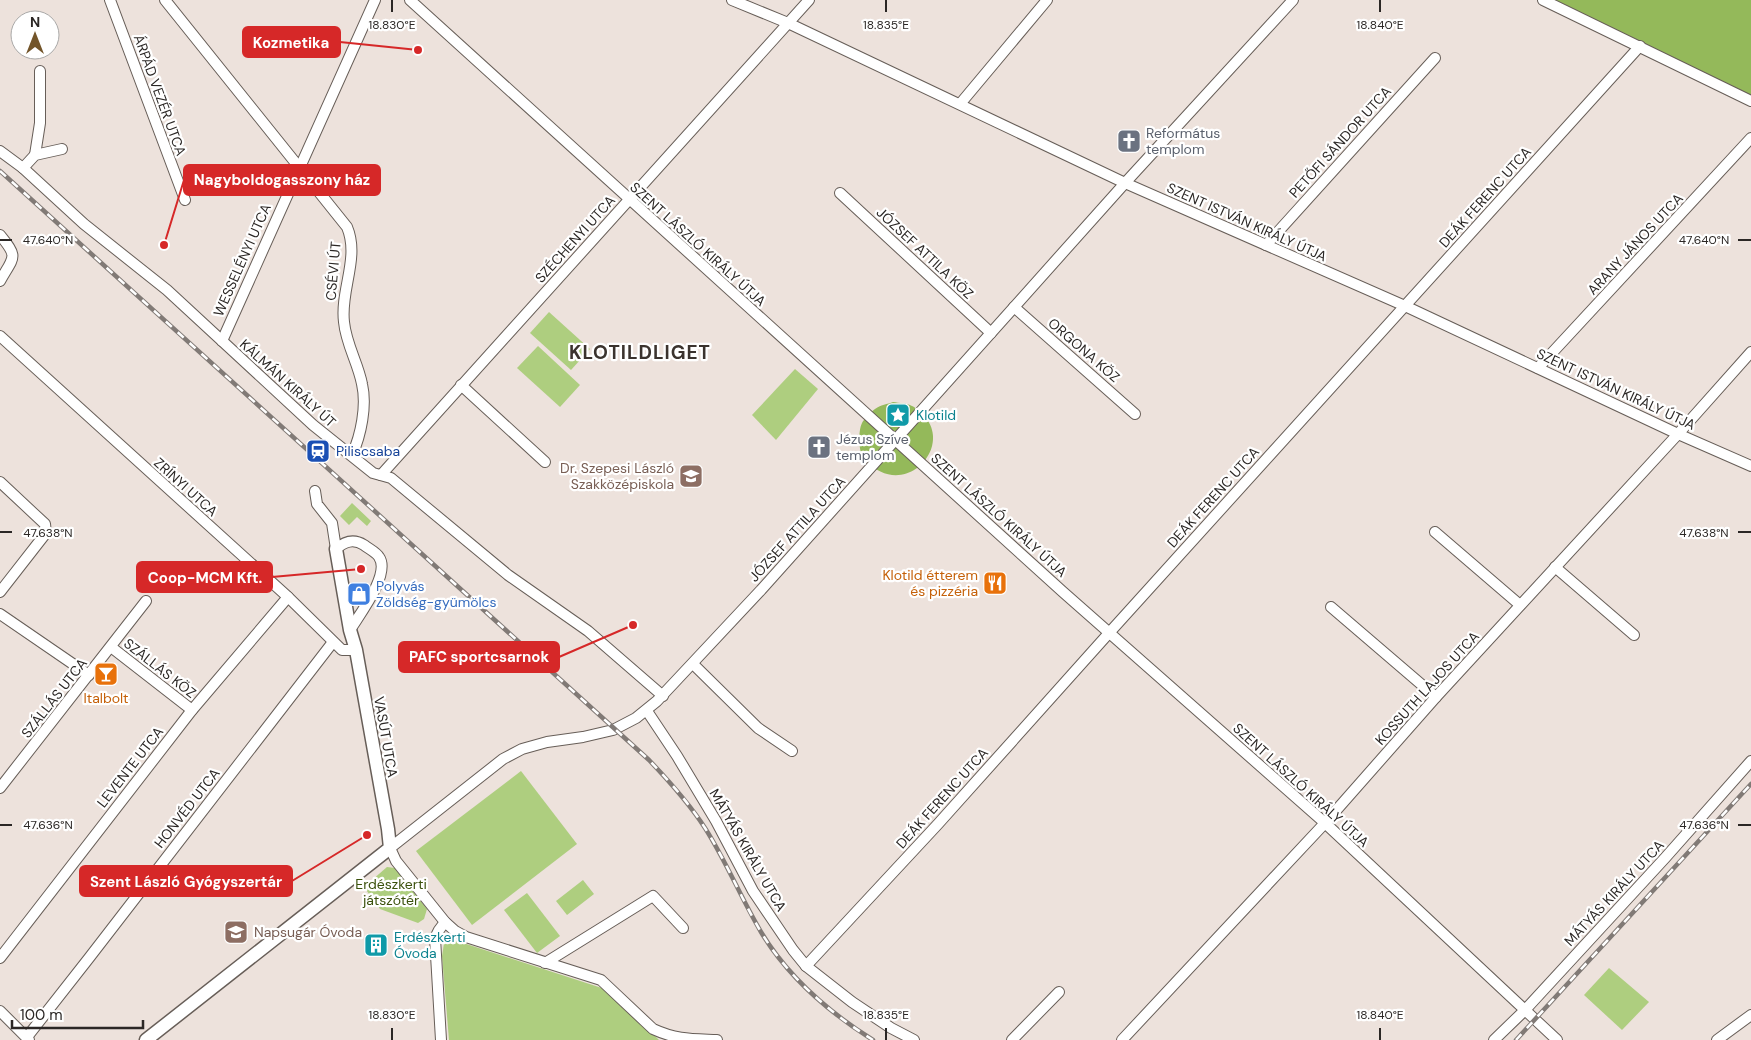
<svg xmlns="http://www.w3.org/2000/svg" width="1751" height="1040" viewBox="0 0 1751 1040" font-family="'DM Sans',sans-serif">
<rect width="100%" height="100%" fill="#ede2dc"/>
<g fill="#aece7f">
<polygon points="549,312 590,349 571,370 530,333"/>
<polygon points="538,346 580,385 560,407 517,368"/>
<polygon points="795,369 818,389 776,440 752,415"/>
<polygon points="352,503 371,521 367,526 357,517 349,525 340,516"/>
<polygon points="521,771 577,844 472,925 416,851"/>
<polygon points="387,867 395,868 427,909 424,919 418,923 380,909 364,887"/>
<polygon points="583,880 594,894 567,915 556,901"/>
<polygon points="527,893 560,936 537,953 504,910"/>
<polygon points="445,937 611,991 659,1040 449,1040 442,956"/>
<polygon points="1609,968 1649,1002 1622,1030 1584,995"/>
</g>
<g fill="#94b95a">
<polygon points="1543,0 1751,0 1751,100"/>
<path d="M893,402C899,403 907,403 912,406C915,407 919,411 921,413C957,444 905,503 865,460C858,453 858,431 862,423C864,419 872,411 875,409C880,405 888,404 893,402Z"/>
</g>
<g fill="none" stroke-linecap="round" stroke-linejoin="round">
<g stroke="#675e58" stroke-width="12">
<g id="minor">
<polyline points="110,0 185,200"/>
<path d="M165,0L347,227C360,258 340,290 344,322C346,344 358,363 362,384C367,406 361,435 352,455"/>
<polyline points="410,0 1063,592 1325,823 1557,1040"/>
<polyline points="732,0 788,23 1125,183 1405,306 1678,434 1751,466"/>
<polyline points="1543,0 1751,101"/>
<polyline points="960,104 1047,0"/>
<polyline points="0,151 23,168 84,224 167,290 313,425 373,473 391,478 508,575 588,631 663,696"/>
<polyline points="35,155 40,123 40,71"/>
<polyline points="23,168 35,155 62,149"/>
<polyline points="840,193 991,333"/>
<path d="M0,235C19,258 14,256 0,281"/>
<polyline points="1266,245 1435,58"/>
<polyline points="1014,307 1135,414"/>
<polyline points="0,336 288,597 342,650 356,650"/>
<polyline points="222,341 375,0"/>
<polyline points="1538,368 1751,138"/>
<polyline points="461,385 545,462"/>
<polyline points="381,475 809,0"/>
<polyline points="0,482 45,524 46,533 0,592"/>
<path d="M315,491L317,504L332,523L336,549C344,542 353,538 364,545C369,549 376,552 379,557C391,574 359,615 350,630"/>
<polyline points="1435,532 1520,605"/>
<polyline points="1555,567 1634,635"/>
<polyline points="1331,607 1436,697"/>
<polyline points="0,614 89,675"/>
<polyline points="111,647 192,710"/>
<polyline points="693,664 758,728 792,751"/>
<polyline points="647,711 677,756 716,821 753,891 793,950 806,966 852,1002 891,1028 914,1040"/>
<polyline points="0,788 146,601"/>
<polyline points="0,958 192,710 288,597"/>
<polyline points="545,963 653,896 683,928"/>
<polyline points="806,966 938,824 1109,633 1640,46"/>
<polyline points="0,1011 29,1040"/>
<polyline points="27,1037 89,958 333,642"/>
<polyline points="441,1040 435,938 439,930 445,922"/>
<path d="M717,1040C692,1039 677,1040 653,1029L601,980L466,937L455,931L445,922L396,861L390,848L503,759L522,749L547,742L583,737L613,730L636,718L657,701L761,590L1125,183L1293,0"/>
<polyline points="1012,1040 1059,992"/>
<polyline points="1122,1040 1325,823 1436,697 1678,434 1751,352"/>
<polyline points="1494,1040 1525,1010 1665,858 1751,761"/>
<polyline points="1717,1040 1751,1015"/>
</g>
</g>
<g stroke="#675e58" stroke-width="15">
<polyline id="tertiary" points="146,1040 390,848 388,829 356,650 350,630 336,549"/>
</g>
<use href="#minor" stroke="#fff" stroke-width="10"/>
<use href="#tertiary" stroke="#fff" stroke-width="12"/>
<g stroke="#817a76" stroke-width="4.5">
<g id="rail">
<path d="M0,171L649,760C669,781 689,803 705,828C726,861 741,898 761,932C788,977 830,1013 873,1040"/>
<polyline points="1516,1040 1751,784"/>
</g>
</g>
<use href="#rail" stroke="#fff" stroke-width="2.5" stroke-dasharray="8" stroke-linecap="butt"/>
</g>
<path fill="none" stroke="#2b2725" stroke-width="2" d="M392,0V12M886,0V12M1380,0V12M0,240H12M1738,240H1751M0,532H12M1738,532H1751M0,825H12M1738,825H1751M392,1028V1040M886,1028V1040M1380,1028V1040"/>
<defs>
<g id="church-square" transform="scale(1.25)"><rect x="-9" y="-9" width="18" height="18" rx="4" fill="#6b7280" stroke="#fff"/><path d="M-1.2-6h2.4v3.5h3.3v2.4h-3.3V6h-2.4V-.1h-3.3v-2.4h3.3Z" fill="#fff"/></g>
<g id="sight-square" transform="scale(1.25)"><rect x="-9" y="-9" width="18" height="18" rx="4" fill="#0f9aa8" stroke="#fff"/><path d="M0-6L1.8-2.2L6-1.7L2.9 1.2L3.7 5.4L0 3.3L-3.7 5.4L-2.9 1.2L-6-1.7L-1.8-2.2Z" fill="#fff"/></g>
<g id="station-square" transform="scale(1.25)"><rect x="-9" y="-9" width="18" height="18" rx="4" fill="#1a4fb4" stroke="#fff"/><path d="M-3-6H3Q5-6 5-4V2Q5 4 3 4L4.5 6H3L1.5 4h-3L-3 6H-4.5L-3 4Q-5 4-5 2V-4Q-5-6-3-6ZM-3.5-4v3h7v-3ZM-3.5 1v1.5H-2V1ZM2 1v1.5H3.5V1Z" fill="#fff"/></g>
<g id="school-square" transform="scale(1.25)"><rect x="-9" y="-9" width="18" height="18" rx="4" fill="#8d6e63" stroke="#fff"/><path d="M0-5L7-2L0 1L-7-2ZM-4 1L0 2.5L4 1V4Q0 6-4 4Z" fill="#fff"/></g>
<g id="restaurant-square" transform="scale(1.25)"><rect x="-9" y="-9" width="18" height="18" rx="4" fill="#e8710a" stroke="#fff"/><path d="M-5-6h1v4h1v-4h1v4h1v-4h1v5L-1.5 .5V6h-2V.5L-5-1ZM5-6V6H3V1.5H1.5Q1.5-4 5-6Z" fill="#fff"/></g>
<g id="shop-square" transform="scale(1.25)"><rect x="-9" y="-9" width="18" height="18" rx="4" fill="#3f7fe0" stroke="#fff"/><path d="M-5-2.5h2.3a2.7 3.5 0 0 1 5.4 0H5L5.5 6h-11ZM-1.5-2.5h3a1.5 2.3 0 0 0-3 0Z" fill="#fff"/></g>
<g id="bar-square" transform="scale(1.25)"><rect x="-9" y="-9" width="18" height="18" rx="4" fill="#e8710a" stroke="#fff"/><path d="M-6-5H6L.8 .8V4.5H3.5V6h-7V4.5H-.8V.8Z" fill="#fff"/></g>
<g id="building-square" transform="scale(1.25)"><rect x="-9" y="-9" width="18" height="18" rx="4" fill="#0f9aa8" stroke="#fff"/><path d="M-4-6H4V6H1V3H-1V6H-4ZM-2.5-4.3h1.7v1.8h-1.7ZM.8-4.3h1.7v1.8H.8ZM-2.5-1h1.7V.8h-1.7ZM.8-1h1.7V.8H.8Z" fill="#fff"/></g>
</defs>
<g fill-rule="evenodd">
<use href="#church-square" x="1129" y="141"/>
<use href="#sight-square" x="898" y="415"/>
<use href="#church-square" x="819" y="447"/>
<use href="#station-square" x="318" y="451"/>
<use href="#school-square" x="691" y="476"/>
<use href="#restaurant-square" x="995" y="583"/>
<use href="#shop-square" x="359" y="594"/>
<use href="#bar-square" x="106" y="674"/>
<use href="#school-square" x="236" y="932"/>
<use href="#building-square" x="376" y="945"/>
</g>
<g text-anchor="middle" stroke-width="4.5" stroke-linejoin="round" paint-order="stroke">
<g font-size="14" fill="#2b2725" stroke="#fff">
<text transform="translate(160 95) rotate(70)" y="5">ÁRPÁD VEZÉR UTCA</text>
<text transform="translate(1340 142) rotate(-48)" y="5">PETŐFI SÁNDOR UTCA</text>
<text transform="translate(1485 197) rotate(-48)" y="5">DEÁK FERENC UTCA</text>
<text transform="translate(1247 222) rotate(24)" y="5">SZENT ISTVÁN KIRÁLY ÚTJA</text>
<text transform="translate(575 239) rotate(-48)" y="5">SZÉCHENYI UTCA</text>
<text transform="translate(698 244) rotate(42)" y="5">SZENT LÁSZLÓ KIRÁLY ÚTJA</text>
<text transform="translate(1635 244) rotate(-47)" y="5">ARANY JÁNOS UTCA</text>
<text transform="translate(925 253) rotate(43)" y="5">JÓZSEF ATTILA KÖZ</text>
<text transform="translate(242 260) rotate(-66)" y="5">WESSELÉNYI UTCA</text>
<text transform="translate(333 271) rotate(-85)" y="5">CSÉVI ÚT</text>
<text transform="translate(1084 350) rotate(41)" y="5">ORGONA KÖZ</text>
<text transform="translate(288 383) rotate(42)" y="5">KÁLMÁN KIRÁLY ÚT</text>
<text transform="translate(1616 389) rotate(25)" y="5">SZENT ISTVÁN KIRÁLY ÚTJA</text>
<text transform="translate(186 487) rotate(42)" y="5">ZRÍNYI UTCA</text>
<text transform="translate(1213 497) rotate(-48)" y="5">DEÁK FERENC UTCA</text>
<text transform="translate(999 515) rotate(42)" y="5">SZENT LÁSZLÓ KIRÁLY ÚTJA</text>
<text transform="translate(797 529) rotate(-48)" y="5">JÓZSEF ATTILA UTCA</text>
<text transform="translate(160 668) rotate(38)" y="5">SZÁLLÁS KÖZ</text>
<text transform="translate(1427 688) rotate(-48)" y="5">KOSSUTH LAJOS UTCA</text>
<text transform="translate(54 698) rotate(-52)" y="5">SZÁLLÁS UTCA</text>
<text transform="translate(386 737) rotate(80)" y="5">VASÚT UTCA</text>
<text transform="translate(130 767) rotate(-52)" y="5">LEVENTE UTCA</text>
<text transform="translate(1301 785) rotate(42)" y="5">SZENT LÁSZLÓ KIRÁLY ÚTJA</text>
<text transform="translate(942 798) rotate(-48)" y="5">DEÁK FERENC UTCA</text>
<text transform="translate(187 808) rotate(-52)" y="5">HONVÉD UTCA</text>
<text transform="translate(748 850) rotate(60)" y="5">MÁTYÁS KIRÁLY UTCA</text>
<text transform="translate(1614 893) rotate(-47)" y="5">MÁTYÁS KIRÁLY UTCA</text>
</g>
<g font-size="14" fill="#5b616d" stroke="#fff" text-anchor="start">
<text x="1146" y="138">Református<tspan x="1146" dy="16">templom</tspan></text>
<text x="836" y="444">Jézus Szíve<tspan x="836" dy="16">templom</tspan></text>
</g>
<g font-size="14" fill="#0d838f" stroke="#fff" text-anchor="start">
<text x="916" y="420">Klotild</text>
<text x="394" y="942">Erdészkerti<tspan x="394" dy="16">Óvoda</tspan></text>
</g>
<g font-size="14" fill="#164399" stroke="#fff" text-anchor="start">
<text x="336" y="456">Piliscsaba</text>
</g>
<g font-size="14" fill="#785e54" stroke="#fff" text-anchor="end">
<text x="674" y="473">Dr. Szepesi László<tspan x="674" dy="16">Szakközépiskola</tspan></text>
<text x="254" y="937" text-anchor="start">Napsugár Óvoda</text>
</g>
<g font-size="14" fill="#c56008" stroke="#fff" text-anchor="end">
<text x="978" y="580">Klotild étterem<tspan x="978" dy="16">és pizzéria</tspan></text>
<text x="106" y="703" text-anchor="middle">Italbolt</text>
</g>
<g font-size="14" fill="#366cbe" stroke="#fff" text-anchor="start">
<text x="376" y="591">Polyvás<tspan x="376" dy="16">Zöldség-gyümölcs</tspan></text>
</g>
<g font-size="14" fill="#3a500b" stroke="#fff">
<text x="391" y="889">Erdészkerti<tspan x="391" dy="16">játszótér</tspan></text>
</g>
<g font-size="19" font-weight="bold" letter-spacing="1" fill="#3b332e" stroke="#fff">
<text x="640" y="359">KLOTILDLIGET</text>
</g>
</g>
<g font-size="12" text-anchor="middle" fill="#2b2725" stroke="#fff" stroke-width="4.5" stroke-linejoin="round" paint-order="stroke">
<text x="392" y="29">18.830°E</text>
<text x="886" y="29">18.835°E</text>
<text x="1380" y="29">18.840°E</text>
<text x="48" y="244">47.640°N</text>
<text x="1704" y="244">47.640°N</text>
<text x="48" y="537">47.638°N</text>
<text x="1704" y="537">47.638°N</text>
<text x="48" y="829">47.636°N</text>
<text x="1704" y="829">47.636°N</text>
<text x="392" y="1019">18.830°E</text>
<text x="886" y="1019">18.835°E</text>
<text x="1380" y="1019">18.840°E</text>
</g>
<path fill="none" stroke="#d62828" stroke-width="2" d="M418 50L340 42M164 245L184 180M361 569L272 577M633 625L559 657M367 835L292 881"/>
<g fill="#d62828" stroke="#fff" stroke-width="2">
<circle cx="418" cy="50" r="5"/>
<circle cx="164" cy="245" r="5"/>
<circle cx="361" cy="569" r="5"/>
<circle cx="633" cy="625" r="5"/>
<circle cx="367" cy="835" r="5"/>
</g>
<g fill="#d62828" stroke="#d62828" stroke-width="2">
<rect x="243" y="27" width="97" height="30" rx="5"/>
<rect x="184" y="165" width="196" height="30" rx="5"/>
<rect x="137" y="562" width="135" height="30" rx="5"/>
<rect x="399" y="642" width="160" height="30" rx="5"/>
<rect x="80" y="866" width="212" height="30" rx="5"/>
</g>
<g font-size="15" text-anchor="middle" font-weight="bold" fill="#fff">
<text x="291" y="48">Kozmetika</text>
<text x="282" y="185">Nagyboldogasszony ház</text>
<text x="205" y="583">Coop-MCM Kft.</text>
<text x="479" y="662">PAFC sportcsarnok</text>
<text x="186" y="887">Szent László Gyógyszertár</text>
</g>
<g transform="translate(35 35)"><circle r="24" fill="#ffffff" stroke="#aaa9a8"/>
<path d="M0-4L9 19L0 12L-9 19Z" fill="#73552a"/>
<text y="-8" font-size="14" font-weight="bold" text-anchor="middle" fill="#2b2725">N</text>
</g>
<path d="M12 1020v8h131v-8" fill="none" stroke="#2b2725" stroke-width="2.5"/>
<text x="20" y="1020" font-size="15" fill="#2b2725" stroke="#ffffff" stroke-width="4" paint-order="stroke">100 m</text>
</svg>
